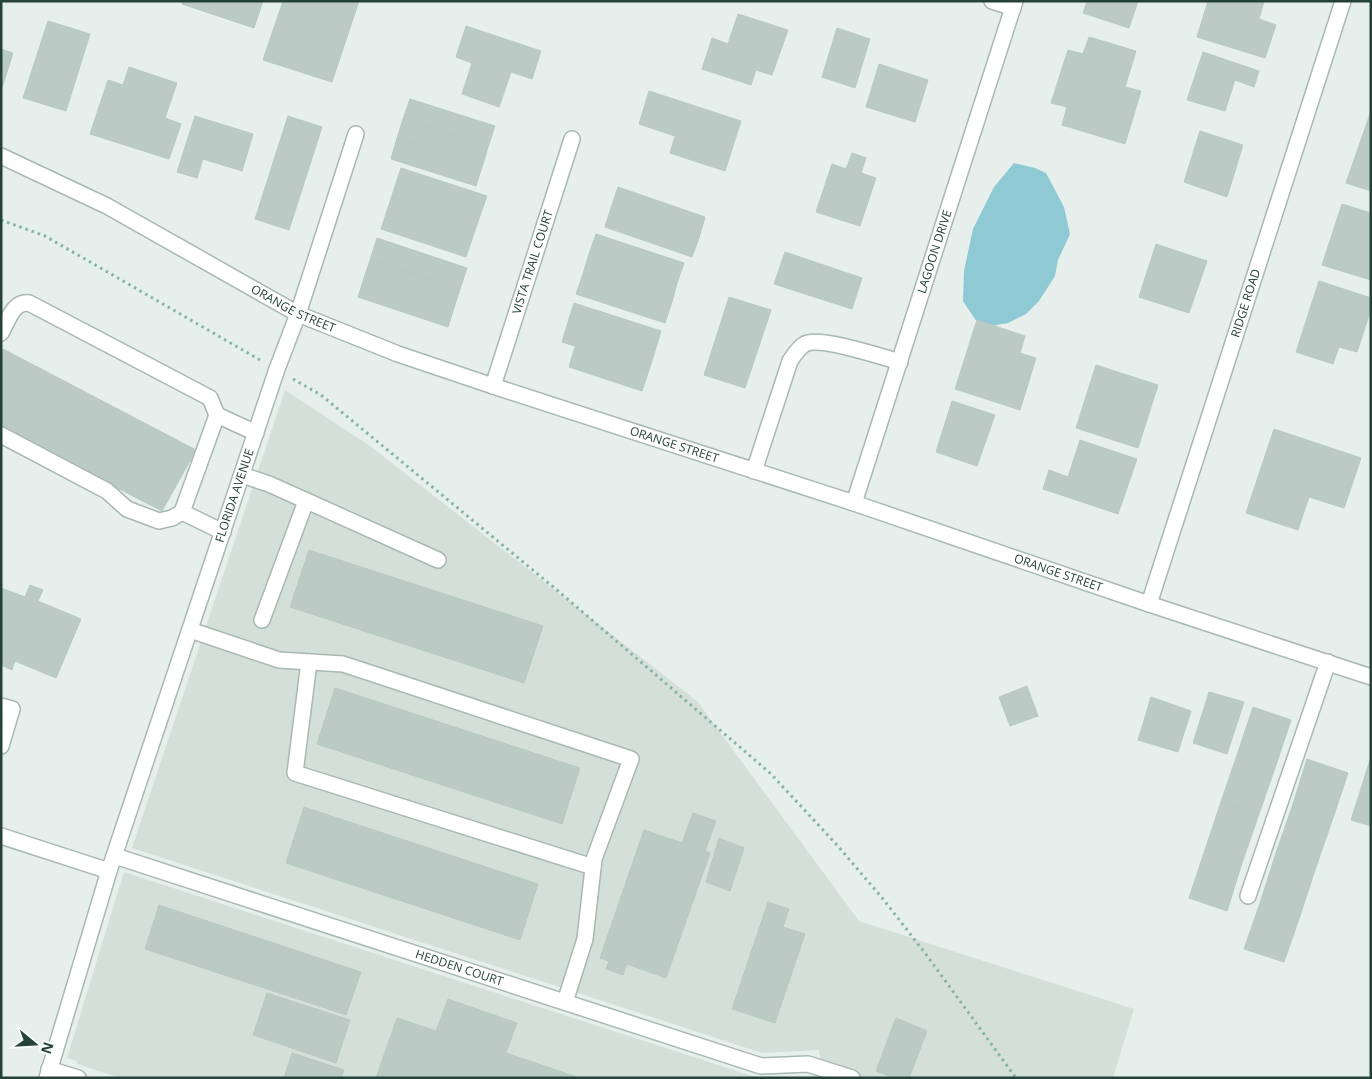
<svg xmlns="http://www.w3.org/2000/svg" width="1372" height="1079" viewBox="0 0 1372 1079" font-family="'Open Sans',sans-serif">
<rect width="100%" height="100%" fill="#e6efeb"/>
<g fill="#d4dfda">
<polygon points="285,390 370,446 697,701 859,921 1134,1009 1113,1078 775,1078 823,1076 819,1050 762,1053 132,848"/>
<polygon points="124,872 758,1078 120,1078 77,1064 77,1061 67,1058"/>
</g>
<polygon fill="#8ec9d4" points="1014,163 1035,168 1046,173 1064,207 1070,234 1058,260 1055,276 1039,301 1026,314 1008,323 981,328 963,301 964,271 973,229 994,187"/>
<g fill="#bbcac4" stroke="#b8c9c2">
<polygon points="183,1 263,1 254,28 182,4"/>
<polygon points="283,1 314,1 319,3 320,1 359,1 332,82 263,60"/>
<polygon points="1087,1 1138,1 1129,28 1083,13"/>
<polygon points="1208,1 1264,1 1259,19 1276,25 1265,58 1197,37"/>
<polygon points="738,14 788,30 772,75 756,70 751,85 702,69 712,38 728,44"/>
<polygon points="48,21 90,34 66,111 23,98"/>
<polygon points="466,26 541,51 532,79 511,72 499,107 462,94 472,63 456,57"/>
<polygon points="837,28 870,39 855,88 822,77"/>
<polygon points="1089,37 1136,51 1125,87 1141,91 1125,144 1062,125 1067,107 1051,103 1068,50 1083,54"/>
<polygon points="1,49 13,53 1,91"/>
<polygon points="1203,52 1259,71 1254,87 1235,80 1225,111 1187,100"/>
<polygon points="879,64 928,80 915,122 866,107"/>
<polygon points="129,67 177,83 165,118 181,124 169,159 90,134 108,80 123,85"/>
<polygon points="649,91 741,121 725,171 670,153 675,136 639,124"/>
<polygon points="410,99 495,126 488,147 403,119"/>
<polygon points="1370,114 1371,114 1371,191 1346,183"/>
<polygon points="195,116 253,134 242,171 203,159 197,178 177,172"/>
<polygon points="288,116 322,127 289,230 255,219"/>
<polygon points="403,119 488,147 482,167 397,138"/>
<polygon points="1200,131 1243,145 1227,197 1184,182"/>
<polygon points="397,138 482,167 476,186 391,159"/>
<polygon points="852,153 866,158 861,173 876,178 860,226 816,212 832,164 846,169"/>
<polygon points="401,168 487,196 473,236 388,208"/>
<polygon points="618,187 705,217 699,238 611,208"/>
<polygon points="1342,204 1371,213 1371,280 1322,265"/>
<polygon points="388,208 473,236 466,257 381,229"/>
<polygon points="611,208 699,238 692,257 605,227"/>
<polygon points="596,234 684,263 677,283 589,254"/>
<polygon points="377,238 467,268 460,289 370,260"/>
<polygon points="1156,244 1207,261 1189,313 1139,297"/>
<polygon points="785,252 862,278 852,309 774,284"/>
<polygon points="589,254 677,283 672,302 583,274"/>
<polygon points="370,260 460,289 454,308 364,278"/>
<polygon points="583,274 672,302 665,323 576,294"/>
<polygon points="364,278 454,308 448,327 358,297"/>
<polygon points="1319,281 1371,298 1371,309 1357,352 1339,347 1333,364 1296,352"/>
<polygon points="729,297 771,310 745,388 704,375"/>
<polygon points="574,303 661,331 655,351 568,322"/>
<polygon points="977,320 1025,336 1020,353 1036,358 1020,410 955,389"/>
<polygon points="568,322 655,351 649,370 562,342"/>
<polygon points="575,347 649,370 642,391 569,367"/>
<polygon points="3,349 196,450 162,511 1,428 1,353"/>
<polygon points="1096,365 1158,385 1138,448 1076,428"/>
<polygon points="952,401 995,415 977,466 936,452"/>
<polygon points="1274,429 1361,458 1344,508 1309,497 1298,530 1246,513"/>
<polygon points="1080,440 1137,459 1118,514 1043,489 1049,470 1068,477"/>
<polygon points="309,550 543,626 524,683 290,607"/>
<polygon points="30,585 43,590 38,601 81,619 56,678 15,661 12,670 1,665 1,588 25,597"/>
<polygon points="1027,686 1038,716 1010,726 999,697"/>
<polygon points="335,688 580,768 562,824 317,744"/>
<polygon points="1209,692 1244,702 1227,754 1193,743"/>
<polygon points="1151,697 1191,711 1178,752 1138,740"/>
<polygon points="1253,707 1291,720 1275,768 1237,755"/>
<polygon points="1237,755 1275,768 1259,814 1221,802"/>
<polygon points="1307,759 1348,773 1332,821 1292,807"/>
<polygon points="1370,760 1371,760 1371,826 1351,820"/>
<polygon points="1221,802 1259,814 1242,863 1205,850"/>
<polygon points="304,807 538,884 520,940 286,863"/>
<polygon points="1292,807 1332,821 1316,867 1276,853"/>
<polygon points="693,813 716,821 705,851 710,853 666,978 627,964 623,975 606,969 609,961 600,958 644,830 682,843"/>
<polygon points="719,838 744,848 730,891 706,882"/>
<polygon points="1205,850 1242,863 1227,911 1189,898"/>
<polygon points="1276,853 1316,867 1300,916 1260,903"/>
<polygon points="768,902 789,909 783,927 805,934 775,1023 732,1009"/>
<polygon points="1260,903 1300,916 1284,962 1244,949"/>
<polygon points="159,905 361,972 346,1015 145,949"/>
<polygon points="267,993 350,1020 336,1063 253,1035"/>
<polygon points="448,999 517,1023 506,1053 580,1078 376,1078 397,1018 436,1031"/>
<polygon points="896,1018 927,1031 909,1078 894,1078 876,1071"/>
<polygon points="292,1053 344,1070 341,1078 284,1078"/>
</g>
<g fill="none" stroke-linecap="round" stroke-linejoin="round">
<g stroke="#a8b8b2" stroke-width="18">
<g id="minor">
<polyline points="992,1 1013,8"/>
<path id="s1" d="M1,156L107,206L298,314L398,354L493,386L854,503L1149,604L1371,677"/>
<path d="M1,333C8,321 13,301 29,303L210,398L217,415L256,433"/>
<path id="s2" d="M493,386L572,139"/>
<polyline points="1,435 107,491 127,509 159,521 172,518 182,512 223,532"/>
<path d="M754,471L790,361C794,355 799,347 805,344C820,336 882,357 900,362"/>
<polyline points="242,475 269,484 438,560"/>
<path id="s3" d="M854,503L1015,1"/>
<polyline points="182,512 217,415"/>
<path id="s4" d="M1149,604L1343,1"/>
<polyline points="262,620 306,501"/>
<polyline points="190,630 279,660 343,664 631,759 594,859 585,939 565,1002"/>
<polyline points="309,662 295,773 593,867"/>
<polyline points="1,706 12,709 1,746"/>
<polyline points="1,836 109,871"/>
<path id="s5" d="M115,856L761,1066L808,1064L852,1078"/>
<polyline points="1248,896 1328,662"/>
<polyline points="49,1069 78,1078"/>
<path id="s6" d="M47,1078L109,871L277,369L298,314L356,134"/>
</g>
</g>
<g stroke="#86b3a5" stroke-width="3" stroke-dasharray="2.5 4" stroke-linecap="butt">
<polyline points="1,220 45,236 260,360"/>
<polyline points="293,379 321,395 557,590 770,773 837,845 883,899 925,953 1016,1078"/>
</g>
<use href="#minor" stroke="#fff" stroke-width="15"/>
</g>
<g text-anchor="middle" stroke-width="4" stroke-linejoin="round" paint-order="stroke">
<g font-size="12" fill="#24423a" stroke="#f7fbf9">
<text dy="4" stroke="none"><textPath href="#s3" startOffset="264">LAGOON DRIVE</textPath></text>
<text dy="4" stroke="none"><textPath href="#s2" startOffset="130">VISTA TRAIL COURT</textPath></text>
<text dy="4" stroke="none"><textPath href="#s4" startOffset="316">RIDGE ROAD</textPath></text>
<text dy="4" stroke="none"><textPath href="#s1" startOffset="330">ORANGE STREET</textPath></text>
<text dy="4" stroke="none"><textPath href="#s1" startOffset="735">ORANGE STREET</textPath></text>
<text dy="4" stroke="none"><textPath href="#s6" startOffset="612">FLORIDA AVENUE</textPath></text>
<text dy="4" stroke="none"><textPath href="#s1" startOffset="1140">ORANGE STREET</textPath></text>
<text dy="4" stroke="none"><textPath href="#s5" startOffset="362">HEDDEN COURT</textPath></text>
</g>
</g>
<rect width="1372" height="1079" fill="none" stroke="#24423a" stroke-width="5"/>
<g transform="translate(35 1044) rotate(108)" stroke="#f7fbf9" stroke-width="4" paint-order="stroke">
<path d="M0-4L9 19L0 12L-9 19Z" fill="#24423a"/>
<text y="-8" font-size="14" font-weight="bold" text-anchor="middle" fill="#24423a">N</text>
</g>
</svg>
